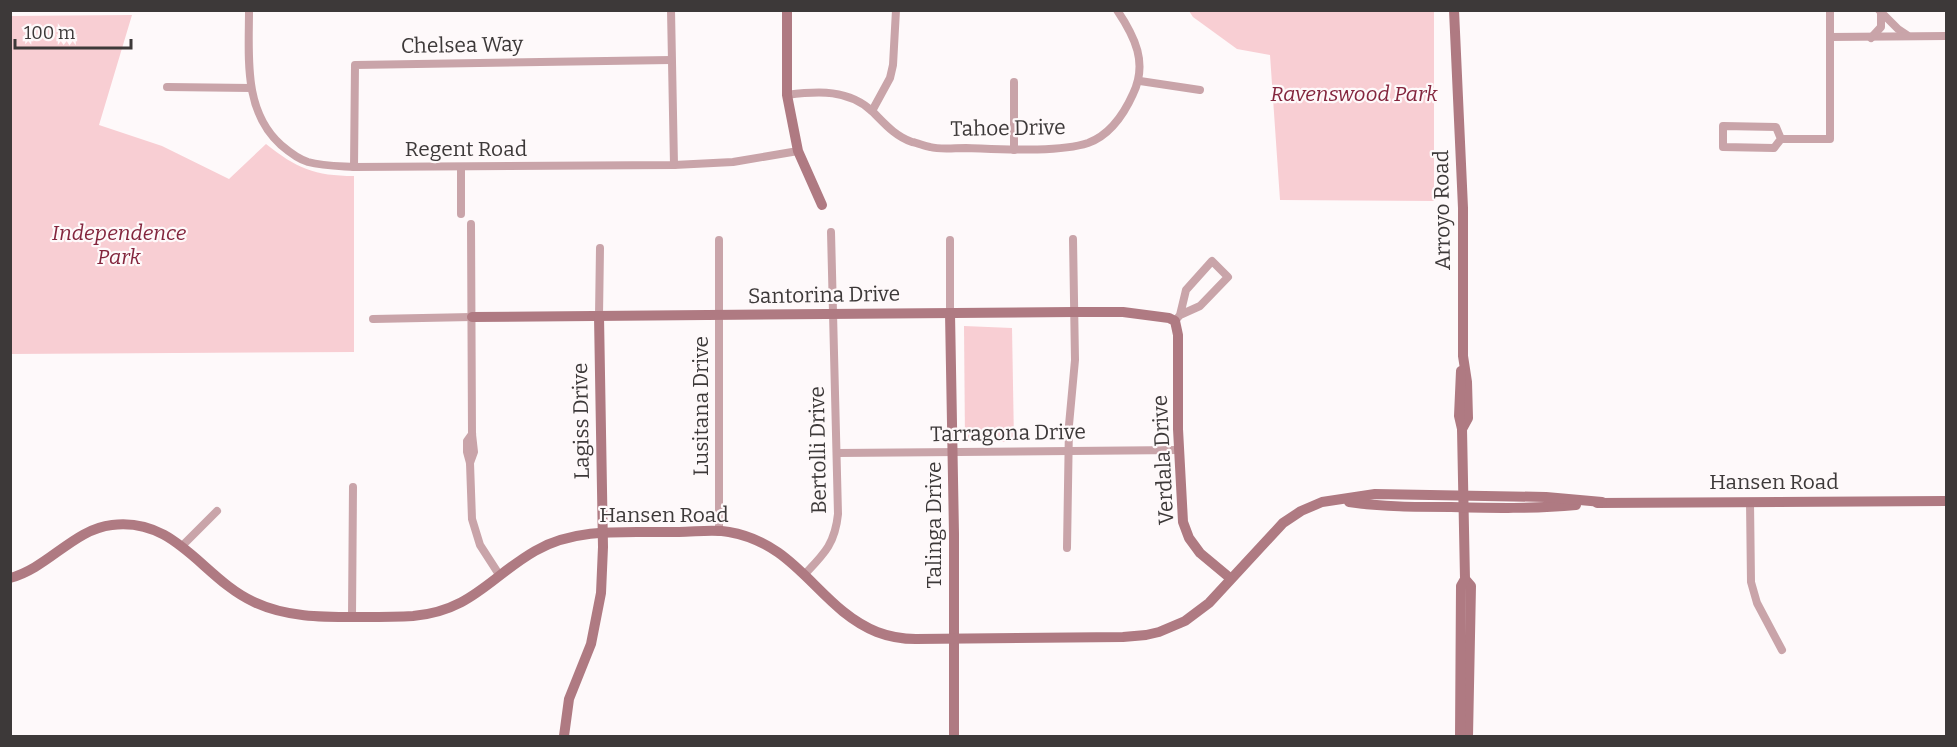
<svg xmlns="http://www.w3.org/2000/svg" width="1957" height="747" viewBox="0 0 1957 747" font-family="Bitter,serif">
<rect width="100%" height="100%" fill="#fef9fa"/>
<g fill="#f8ced3">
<polygon points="1189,11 1434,11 1434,201 1280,200 1270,55 1237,49 1193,17"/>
<path d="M132,15L99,125L162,146L229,179L266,144C296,168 315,176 354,176V352L11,354V16Z"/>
<polygon points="964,326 1012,328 1014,442 965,442"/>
</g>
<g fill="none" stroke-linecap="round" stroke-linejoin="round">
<g stroke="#c9a4a9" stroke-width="8">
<path d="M249,10C249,57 243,111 281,145C288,151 298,159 308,162C323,166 338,166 354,167L674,165L733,162L798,151"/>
<polyline points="671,10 674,165"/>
<polyline points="1879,10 1898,29 1907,35"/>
<polyline points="1830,37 1946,36"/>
<polyline points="1871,38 1881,27 1881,12"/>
<polyline points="1140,81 1200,90"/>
<polyline points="167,87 251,88"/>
<path d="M787,95C818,91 849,89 873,112C885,124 895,136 912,142C918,143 924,146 930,147C941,150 954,148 966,148C999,149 1058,153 1088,143C1110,135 1124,114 1133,94C1148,63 1135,37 1117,10"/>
<polyline points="872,111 890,78 893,65 896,10"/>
<polyline points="1781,139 1776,127 1723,126 1723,147 1774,148 1781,139 1830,139 1830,10"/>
<polyline points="1014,150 1014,82"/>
<polyline points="354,167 355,65 671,60"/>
<polyline points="461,168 461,214"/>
<polyline points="719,240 719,532"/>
<polyline points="950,313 950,240"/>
<polyline points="599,316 600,248"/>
<polyline points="373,319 472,317"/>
<polyline points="1175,321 1180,315 1186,290 1212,261 1228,277 1200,306 1180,315"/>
<polyline points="472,434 467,441 467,452 470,463 472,519 480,545 500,576"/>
<polyline points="838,453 1179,450"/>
<polyline points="470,463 474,452 472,434 471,224"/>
<polyline points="1750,502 1751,582 1757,603 1782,650"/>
<polyline points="182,546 217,511"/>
<polyline points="1067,548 1069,425 1075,360 1073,239"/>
<path d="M804,575C824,554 835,544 838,514L831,232"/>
<polyline points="352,617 353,487"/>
</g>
<g stroke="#af7a82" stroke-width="10">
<polyline points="787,10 787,95 798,151 822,205"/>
<polyline points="1454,10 1463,208 1463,356 1467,382 1468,418 1462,429"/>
<polyline points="950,313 954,534 954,736"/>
<polyline points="472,317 1074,312 1123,312 1169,318 1175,321 1178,335 1178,429 1183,522 1189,538 1200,553 1230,578"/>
<polyline points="1461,371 1459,416 1462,429 1465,579 1471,586 1468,736"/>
<path d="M1349,502C1383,507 1416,507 1451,507C1492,508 1534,509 1576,505"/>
<polyline points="1597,503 1946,501"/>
<path d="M10,578C48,568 74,529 112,525C177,517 202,578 254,602C288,618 325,617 363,617C379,617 396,617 413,616C471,611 490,577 535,551C577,526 632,533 679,532C695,532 713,529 729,532C799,544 818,608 877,632C890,637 903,639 916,639L1123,637L1146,635L1159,632L1185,621L1209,603L1283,523L1301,511L1322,502L1375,494L1546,497L1602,502"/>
<polyline points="564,736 569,699 591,644 601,593 603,547 599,316"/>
<polyline points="1460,736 1461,586 1465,579"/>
</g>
</g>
<g text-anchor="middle" stroke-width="4.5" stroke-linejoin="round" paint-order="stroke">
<g font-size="21" fill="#3d3939" stroke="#fef9fa">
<text transform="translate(462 45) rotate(-1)" y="7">Chelsea Way</text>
<text transform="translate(1008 128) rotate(-1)" y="7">Tahoe Drive</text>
<text x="466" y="156">Regent Road</text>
<text transform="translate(1442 210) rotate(-91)" y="7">Arroyo Road</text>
<text transform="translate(824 295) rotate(-1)" y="7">Santorina Drive</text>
<text transform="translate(701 406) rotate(-90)" y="7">Lusitana Drive</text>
<text transform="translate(581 421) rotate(-91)" y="7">Lagiss Drive</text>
<text transform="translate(1008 433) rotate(-1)" y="7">Tarragona Drive</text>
<text transform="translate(818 450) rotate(-91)" y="7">Bertolli Drive</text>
<text transform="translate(1163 460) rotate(-93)" y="7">Verdala Drive</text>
<text x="1774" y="489">Hansen Road</text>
<text x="664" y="522">Hansen Road</text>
<text transform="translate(934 525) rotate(-90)" y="7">Talinga Drive</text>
</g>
<g font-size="21" font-style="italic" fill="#83253d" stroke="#fef9fa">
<text x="1354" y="101">Ravenswood Park</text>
<text x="119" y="240">Independence<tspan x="119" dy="24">Park</tspan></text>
</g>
</g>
<rect width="1957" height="747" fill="none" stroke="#3d3939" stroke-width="24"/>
<path d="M15 39v9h116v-9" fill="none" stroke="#3d3939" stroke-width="3"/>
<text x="24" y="39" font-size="18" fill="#3d3939" stroke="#fef9fa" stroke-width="4.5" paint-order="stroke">100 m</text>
</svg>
